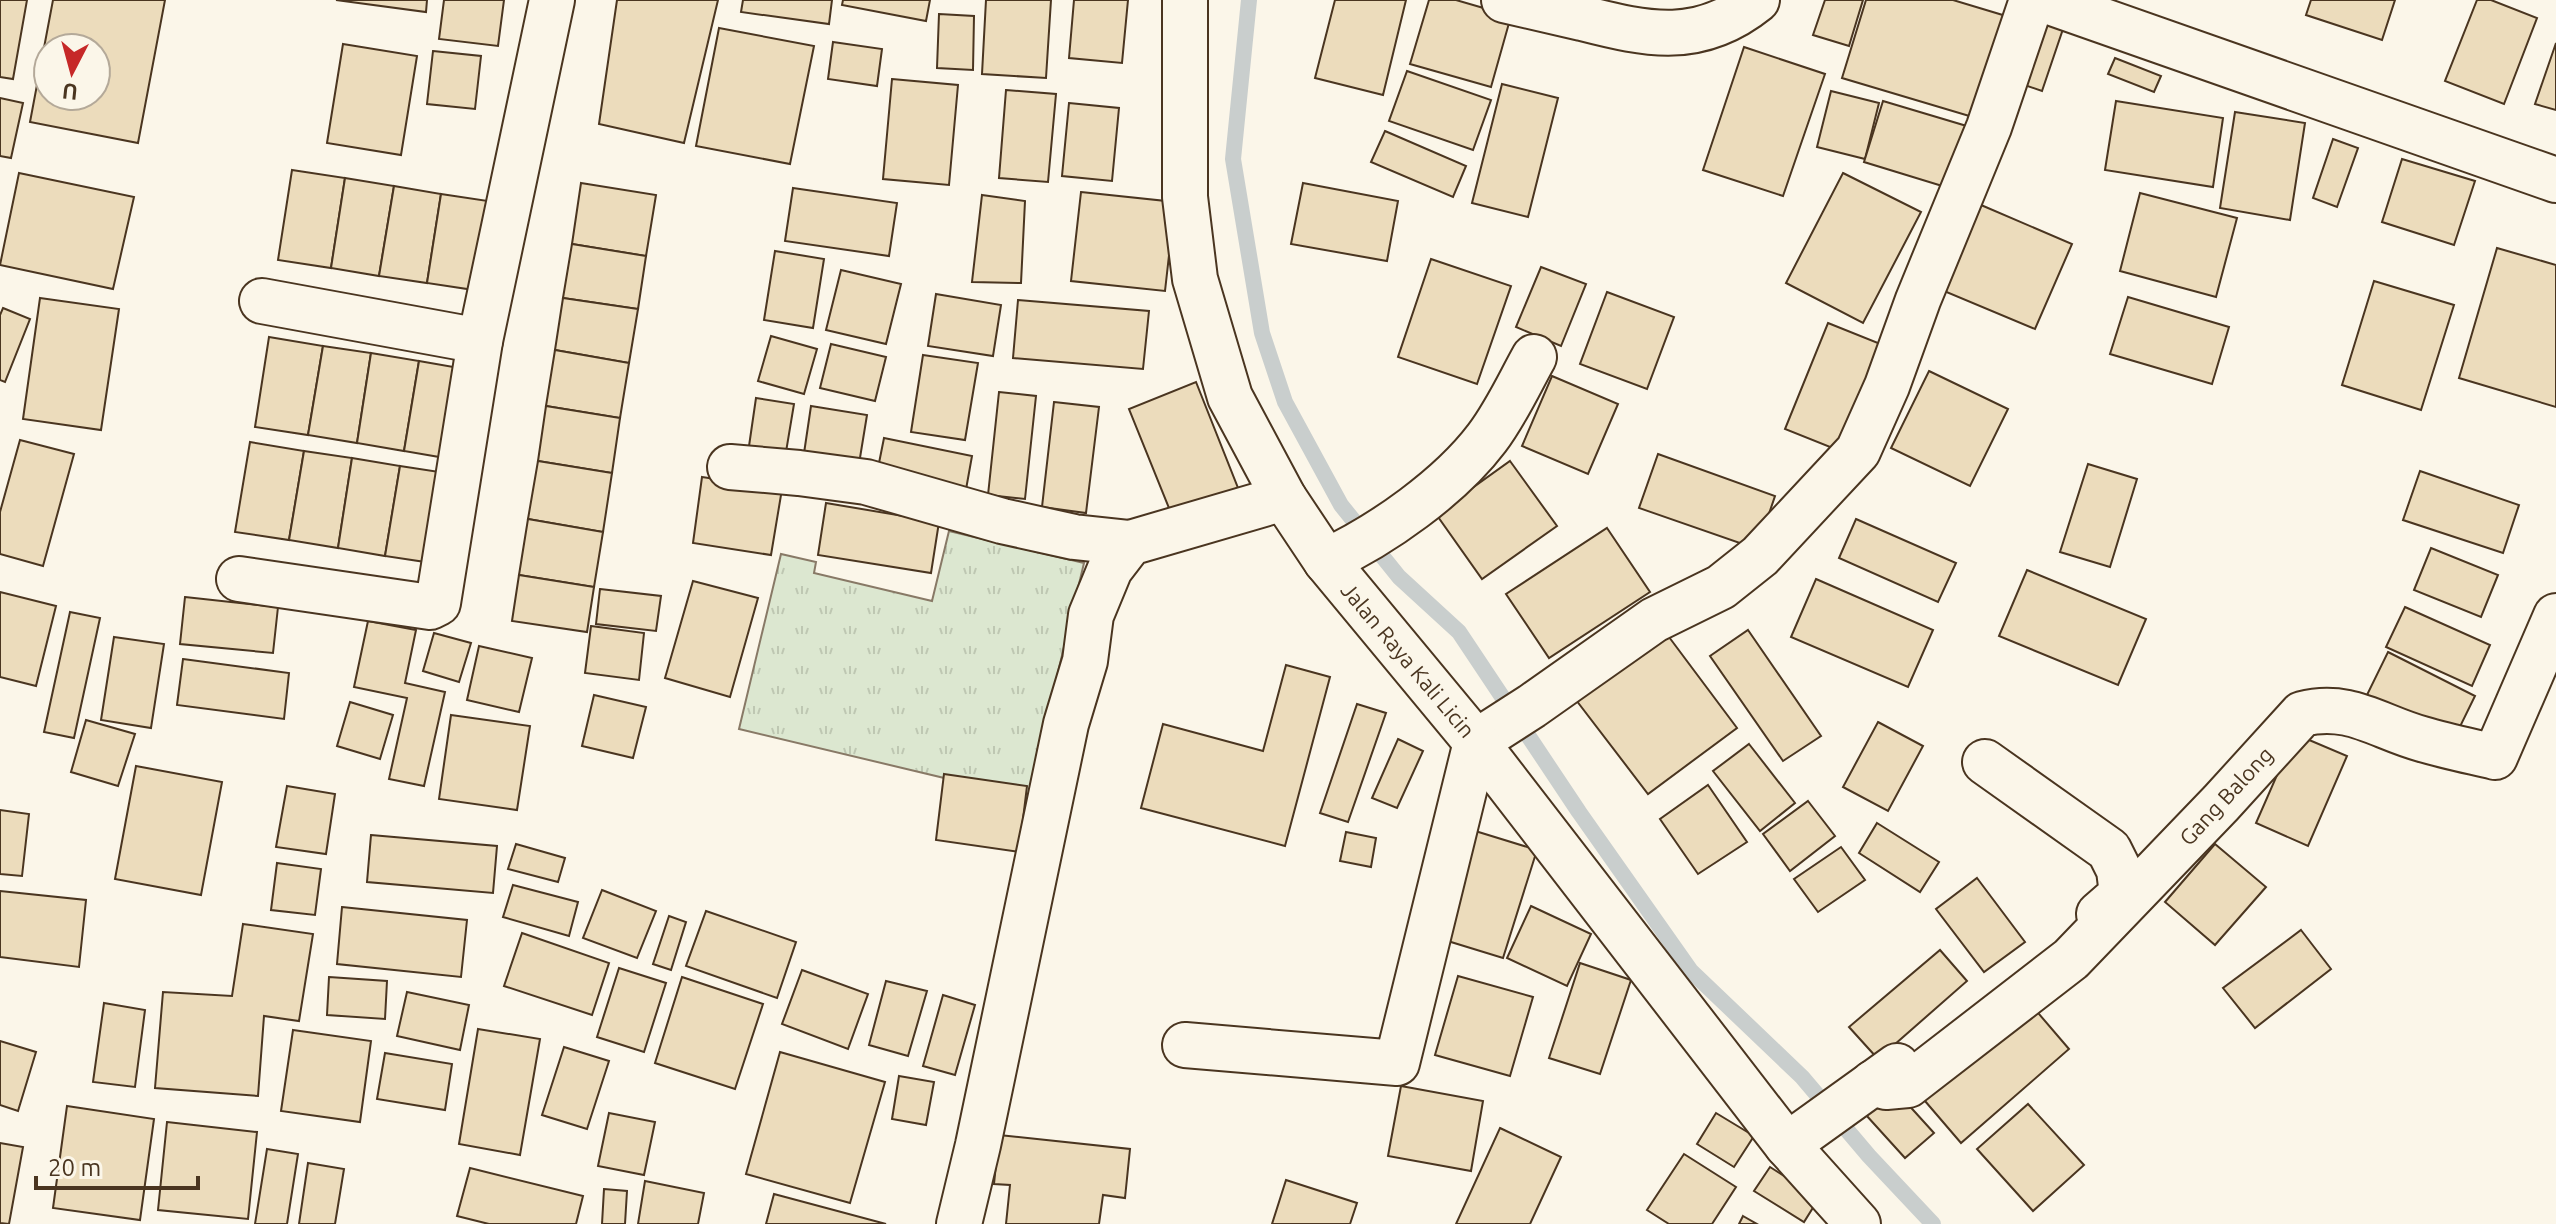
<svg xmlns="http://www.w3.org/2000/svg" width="2556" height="1224" viewBox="0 0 2556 1224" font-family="Ubuntu,sans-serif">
<defs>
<pattern id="park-tufts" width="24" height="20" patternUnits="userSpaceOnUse" patternTransform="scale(2)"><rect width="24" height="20" fill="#dce7d0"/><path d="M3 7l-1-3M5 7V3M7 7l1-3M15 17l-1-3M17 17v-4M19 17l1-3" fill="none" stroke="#bec7b2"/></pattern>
</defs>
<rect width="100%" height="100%" fill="#fbf6e9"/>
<polygon fill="url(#park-tufts)" stroke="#887966" stroke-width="2" points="949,531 1084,563 1028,798 739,729 781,554 816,562 814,573 932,601"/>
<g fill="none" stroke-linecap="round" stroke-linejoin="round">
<polyline stroke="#c9cecd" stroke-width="16" points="1249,0 1233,159 1262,333 1285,402 1341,505 1399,577 1459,632 1579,812 1691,971 1802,1077 1869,1156 1933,1224"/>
</g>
<g fill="#ecdcbc" stroke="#4a3520" stroke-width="2" fill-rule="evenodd">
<polygon points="0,0 27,0 13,79 0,77"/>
<path d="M53,0H165L138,143L30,122ZM48,48H96V96H48Z"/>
<polygon points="336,0 427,0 426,12"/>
<polygon points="444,0 504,0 498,46 439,39"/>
<polygon points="617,0 718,0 684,143 599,124"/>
<polygon points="743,0 832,0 829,24 741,12"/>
<polygon points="843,0 930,0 926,21 842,5"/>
<polygon points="986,0 1051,0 1046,78 982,74"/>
<polygon points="1074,0 1128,0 1122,63 1069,58"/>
<polygon points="1335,0 1406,0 1383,95 1315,78"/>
<polygon points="1429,0 1456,0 1511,16 1491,87 1410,64"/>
<polygon points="1825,0 1863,0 1849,46 1813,35"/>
<polygon points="1866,0 1953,0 2006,16 1976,118 1842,78"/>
<polygon points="2311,0 2395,0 2382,40 2306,15"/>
<polygon points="2477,0 2491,0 2537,18 2504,104 2445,81"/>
<polygon points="2032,11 2065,23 2042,91 2010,80"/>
<polygon points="939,14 974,16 973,70 937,68"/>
<polygon points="719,28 814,46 790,164 696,146"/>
<polygon points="833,42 882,49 877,86 828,79"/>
<polygon points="2556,43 2556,110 2535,104"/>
<polygon points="343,44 417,56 401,155 327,143"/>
<polygon points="1744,47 1825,74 1783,196 1703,170"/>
<polygon points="433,51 481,56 475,109 427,104"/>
<polygon points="2115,58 2161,76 2154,92 2108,74"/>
<polygon points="1407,71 1491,100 1473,150 1389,121"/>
<polygon points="892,79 958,85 949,185 883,179"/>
<polygon points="1502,84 1558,98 1528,217 1472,203"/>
<polygon points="1006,90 1056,94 1048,182 999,178"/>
<polygon points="1831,91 1879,103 1865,159 1817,147"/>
<polygon points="0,98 23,103 11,158 0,156"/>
<polygon points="1883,101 1970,127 1952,189 1864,162"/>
<polygon points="2116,101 2223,118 2213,187 2105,170"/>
<polygon points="1069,103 1119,108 1112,181 1062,176"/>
<polygon points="2235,112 2305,123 2290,220 2220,208"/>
<polygon points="1385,131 1466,166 1453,197 1371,162"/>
<polygon points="2333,139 2358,148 2337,207 2313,198"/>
<polygon points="2402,159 2475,181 2454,245 2382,222"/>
<polygon points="292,170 345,178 331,268 278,260"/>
<polygon points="19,173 134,197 113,289 0,265"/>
<polygon points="1843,173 1921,212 1863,323 1786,283"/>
<polygon points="345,178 394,186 379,276 331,268"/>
<polygon points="581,183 656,195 646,256 572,244"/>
<polygon points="1303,183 1398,201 1387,261 1291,244"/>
<polygon points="394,186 441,194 427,283 379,276"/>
<polygon points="793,188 897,203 889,256 785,241"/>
<polygon points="1081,192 1175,202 1165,291 1071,281"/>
<polygon points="2140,193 2237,218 2216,297 2120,271"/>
<polygon points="441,194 488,201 474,290 427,283"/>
<polygon points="982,195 1025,201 1021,283 972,282"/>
<polygon points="1981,205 2072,244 2035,329 1944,291"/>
<polygon points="572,244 646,256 638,309 563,298"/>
<polygon points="2497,248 2556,265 2556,407 2459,378"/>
<polygon points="775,251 824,259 813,328 764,320"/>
<polygon points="1431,259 1511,286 1477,384 1398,357"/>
<polygon points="1541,267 1586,284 1561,346 1516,327"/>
<polygon points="841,270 901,284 886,344 826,330"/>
<polygon points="2374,281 2454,305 2421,410 2342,385"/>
<polygon points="1607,292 1674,317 1647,389 1580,364"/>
<polygon points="936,294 1001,305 993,356 928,346"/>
<polygon points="2128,297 2229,327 2212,384 2110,354"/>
<polygon points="40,298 119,309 101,430 23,419"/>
<polygon points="563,298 638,309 629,363 555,350"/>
<polygon points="1018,300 1149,311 1143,369 1013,358"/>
<polygon points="3,308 30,319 5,382 0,380 0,315"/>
<polygon points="1828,323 1888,347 1845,453 1785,429"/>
<polygon points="771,336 817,349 804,394 758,381"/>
<polygon points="269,337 323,346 308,435 255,427"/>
<polygon points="831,344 886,357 875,401 820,388"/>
<polygon points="323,346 371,353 357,443 308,435"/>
<polygon points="555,350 629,363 620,418 546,406"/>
<polygon points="371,353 419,361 404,451 357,443"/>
<polygon points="923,355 978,363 965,440 911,432"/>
<polygon points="419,361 465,369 451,459 404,451"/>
<polygon points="1929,371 2008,409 1970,486 1891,448"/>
<polygon points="1552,376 1618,404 1588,474 1522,446"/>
<polygon points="1196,382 1238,488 1171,513 1129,409"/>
<polygon points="999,392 1036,396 1025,499 988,495"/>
<polygon points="756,398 794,404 785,458 748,453"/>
<polygon points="1054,402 1099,407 1086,513 1042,507"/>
<polygon points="546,406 620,418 612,473 538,461"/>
<polygon points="811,406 867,415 858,470 803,460"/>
<polygon points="884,438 972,456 965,495 876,478"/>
<polygon points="20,440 74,454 43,566 0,554 0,512"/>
<polygon points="250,442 304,451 289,540 235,532"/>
<polygon points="304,451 352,458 338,548 289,540"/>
<polygon points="1658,454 1775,496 1757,549 1639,508"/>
<polygon points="352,458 400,466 385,556 338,548"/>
<polygon points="538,461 612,473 603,532 528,519"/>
<polygon points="1510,461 1557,526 1482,579 1436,514"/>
<polygon points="2088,464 2137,479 2110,567 2060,552"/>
<polygon points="400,466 446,473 432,563 385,556"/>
<polygon points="2420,471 2519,505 2503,553 2403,520"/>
<polygon points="702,477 782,489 771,555 693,543"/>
<polygon points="826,503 939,522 931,573 818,555"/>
<polygon points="528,519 603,532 594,587 519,575"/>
<polygon points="1856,519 1956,563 1938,602 1839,558"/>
<polygon points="1607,528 1650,592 1549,658 1506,594"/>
<polygon points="2431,548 2498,575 2481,617 2414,590"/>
<polygon points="2027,570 2146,619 2118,685 1999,636"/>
<polygon points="519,575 594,587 587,632 512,621"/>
<polygon points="1816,579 1933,630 1908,687 1791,637"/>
<polygon points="693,581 758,598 730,697 665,678"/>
<polygon points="600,589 661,596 656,631 596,624"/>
<polygon points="0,592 56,606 36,686 0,677"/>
<polygon points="185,597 278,607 273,653 180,644"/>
<polygon points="2405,607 2490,645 2472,686 2386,647"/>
<polygon points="70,612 100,618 74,738 44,732"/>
<polygon points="368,621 416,630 405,683 445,692 424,786 389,779 407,698 354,687"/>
<polygon points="591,626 644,633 639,680 585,673"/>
<polygon points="1663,629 1737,728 1648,794 1573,696"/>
<polygon points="1748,630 1821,736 1783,761 1710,656"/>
<polygon points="434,633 471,643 459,682 423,671"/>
<polygon points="114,637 164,644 151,728 101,720"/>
<polygon points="479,646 532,658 519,712 467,700"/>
<polygon points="2388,652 2475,696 2451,745 2364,701"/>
<polygon points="183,659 289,673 284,719 177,705"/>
<polygon points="1286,665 1330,677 1285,846 1141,808 1163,724 1263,751"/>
<polygon points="594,695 646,707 633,758 582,746"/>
<polygon points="350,702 393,715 380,759 337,746"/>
<polygon points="1357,704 1386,713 1348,822 1320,813"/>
<polygon points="451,715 530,726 517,810 439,799"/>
<polygon points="86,720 135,734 118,786 71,772"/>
<polygon points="1878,722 1923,746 1888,811 1843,787"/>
<polygon points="2295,734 2347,756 2308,846 2256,823"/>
<polygon points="1398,739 1423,751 1397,808 1372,798"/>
<polygon points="1749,744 1795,803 1760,831 1713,771"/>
<polygon points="136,766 222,782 201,895 115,879"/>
<polygon points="944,774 1027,786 1019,852 936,840"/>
<polygon points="1708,785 1747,842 1698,874 1660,819"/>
<polygon points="287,786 335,794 326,854 276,847"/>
<polygon points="1808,801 1835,836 1790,871 1763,834"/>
<polygon points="0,810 29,814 22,876 0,874"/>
<polygon points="1877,823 1939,862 1920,892 1859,853"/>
<polygon points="1472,830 1537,850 1503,958 1438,938"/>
<polygon points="1346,832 1376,838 1371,867 1340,861"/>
<polygon points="371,835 497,846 493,893 367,882"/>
<polygon points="516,844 565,858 558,882 508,869"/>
<polygon points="2215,844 2266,887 2215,945 2165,902"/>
<polygon points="1841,847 1865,880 1818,912 1794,879"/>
<polygon points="277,863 321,869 315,915 271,910"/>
<polygon points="1977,878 2025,942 1984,972 1936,909"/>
<polygon points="513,885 578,902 569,936 503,917"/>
<polygon points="602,890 656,911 637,958 583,938"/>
<polygon points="0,891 86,900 79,967 0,957"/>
<polygon points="1531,906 1591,934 1567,986 1507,958"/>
<polygon points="342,907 467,920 461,977 337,964"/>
<polygon points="706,911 796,942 777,998 686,966"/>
<polygon points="669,916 686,922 671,970 653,964"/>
<polygon points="243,924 313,934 299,1021 264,1016 258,1096 155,1088 163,992 232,996"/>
<polygon points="2301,930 2331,969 2255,1028 2223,988"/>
<polygon points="522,933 609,963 592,1015 504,986"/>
<polygon points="1940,950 1967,981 1878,1059 1849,1027"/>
<polygon points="1580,963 1631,980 1600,1074 1549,1058"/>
<polygon points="619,968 666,983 644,1052 597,1037"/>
<polygon points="802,970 868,994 848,1049 782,1024"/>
<polygon points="1458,976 1533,997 1510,1076 1435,1055"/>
<polygon points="329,977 387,981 385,1019 327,1015"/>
<polygon points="682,977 763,1004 735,1089 655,1063"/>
<polygon points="886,981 927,991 908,1056 869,1045"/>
<polygon points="407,992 469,1005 460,1050 397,1036"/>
<polygon points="943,995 975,1005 955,1075 923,1066"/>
<polygon points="2027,1000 2069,1049 1961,1143 1919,1094"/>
<polygon points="104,1003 145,1010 135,1087 93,1082"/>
<polygon points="478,1029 540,1039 520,1155 459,1144"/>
<polygon points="293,1030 371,1041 360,1122 281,1111"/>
<polygon points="0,1041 36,1052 18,1111 0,1105"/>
<polygon points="564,1047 609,1061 587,1129 542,1115"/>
<polygon points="780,1052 885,1082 850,1203 746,1174"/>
<polygon points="385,1053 452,1064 445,1110 377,1099"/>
<polygon points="899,1076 934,1082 926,1125 892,1119"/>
<polygon points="1401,1086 1483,1101 1471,1171 1388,1156"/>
<polygon points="1895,1090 1934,1133 1905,1158 1866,1115"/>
<polygon points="2028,1104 2084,1165 2033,1211 1977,1149"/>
<polygon points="67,1106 154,1119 140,1220 53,1208"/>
<polygon points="609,1113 655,1122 644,1175 598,1166"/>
<polygon points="1716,1113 1754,1136 1734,1167 1697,1144"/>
<polygon points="167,1122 257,1132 248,1219 158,1210"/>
<polygon points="1500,1128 1561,1157 1530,1224 1456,1224"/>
<polygon points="999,1135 1130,1149 1125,1198 1103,1195 1099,1224 1006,1224 1010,1185 994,1184"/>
<polygon points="0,1143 23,1147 9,1224 0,1223"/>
<polygon points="267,1149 298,1154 287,1224 255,1224"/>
<polygon points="1684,1154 1736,1187 1712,1224 1669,1224 1647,1210"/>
<polygon points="308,1163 344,1169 335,1224 299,1224"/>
<polygon points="1770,1167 1819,1198 1804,1222 1754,1191"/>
<polygon points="470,1168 583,1196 576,1224 489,1224 457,1216"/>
<polygon points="1286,1180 1357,1203 1350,1224 1272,1224"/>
<polygon points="645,1181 704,1193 698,1224 638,1224"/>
<polygon points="604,1189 627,1191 625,1224 602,1224"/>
<polygon points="774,1194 886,1224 766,1224"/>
<polygon points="1743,1216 1757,1224 1739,1224"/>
</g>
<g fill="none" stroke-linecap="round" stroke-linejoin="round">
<g stroke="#4a3520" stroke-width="48">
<g id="minor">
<path d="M1504,0C1530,6 1556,12 1582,18C1648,35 1700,46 1757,0"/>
<polyline points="2044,0 2556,180"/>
<polyline points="262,301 480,341"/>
<polyline points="730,467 799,473 866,482 1002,521 1074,537 1130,543"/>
<path d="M1326,561C1382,535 1450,487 1487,438C1506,413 1519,384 1534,357"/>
<polyline points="239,579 430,607 438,603 480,341 552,0"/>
<polyline points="1985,762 2109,850 2119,870 2122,894 2099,914"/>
<polyline points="1185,1045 1397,1063 1476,742 1532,706 1654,620 1721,587 1760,556 1858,451 1887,386 1918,300 1989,127 2032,0"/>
<path d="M1873,1083L1886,1087L1908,1085L2071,959L2221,803L2302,714C2350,702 2378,727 2422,739C2446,746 2470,751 2495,757L2556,616"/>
<polyline points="1787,1145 1897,1066"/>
<polyline points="959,1224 978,1145 1066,724 1085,661 1091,615 1110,569 1130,543 1284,498"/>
</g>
</g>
<g stroke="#4a3520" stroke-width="48">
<polyline id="tertiary" points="1185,0 1185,197 1195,279 1230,397 1284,498 1326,561 1476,742 1787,1145 1858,1224"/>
</g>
<use href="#minor" stroke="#fbf6e9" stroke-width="44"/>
<use href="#tertiary" stroke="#fbf6e9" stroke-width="44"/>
</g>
<g text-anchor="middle" stroke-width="6" stroke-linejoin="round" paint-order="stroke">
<g font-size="22" fill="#4a3520" stroke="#fbf6e9">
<text transform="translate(1408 660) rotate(50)" y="8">Jalan Raya Kali Licin</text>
<text transform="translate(2226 796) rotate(-47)" y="8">Gang Balong</text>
</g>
</g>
<g transform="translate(72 72) rotate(186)"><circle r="38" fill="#fbf6e9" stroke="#b4a999" stroke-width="2"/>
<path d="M0-6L14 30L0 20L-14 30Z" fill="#c62828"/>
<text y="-12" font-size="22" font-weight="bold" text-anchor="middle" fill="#4a3520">U</text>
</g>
<path d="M36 1176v12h162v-12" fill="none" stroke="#4a3520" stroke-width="4"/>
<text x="48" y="1176" font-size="24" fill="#4a3520" stroke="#fbf6e9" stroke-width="6" paint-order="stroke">20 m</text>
</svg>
